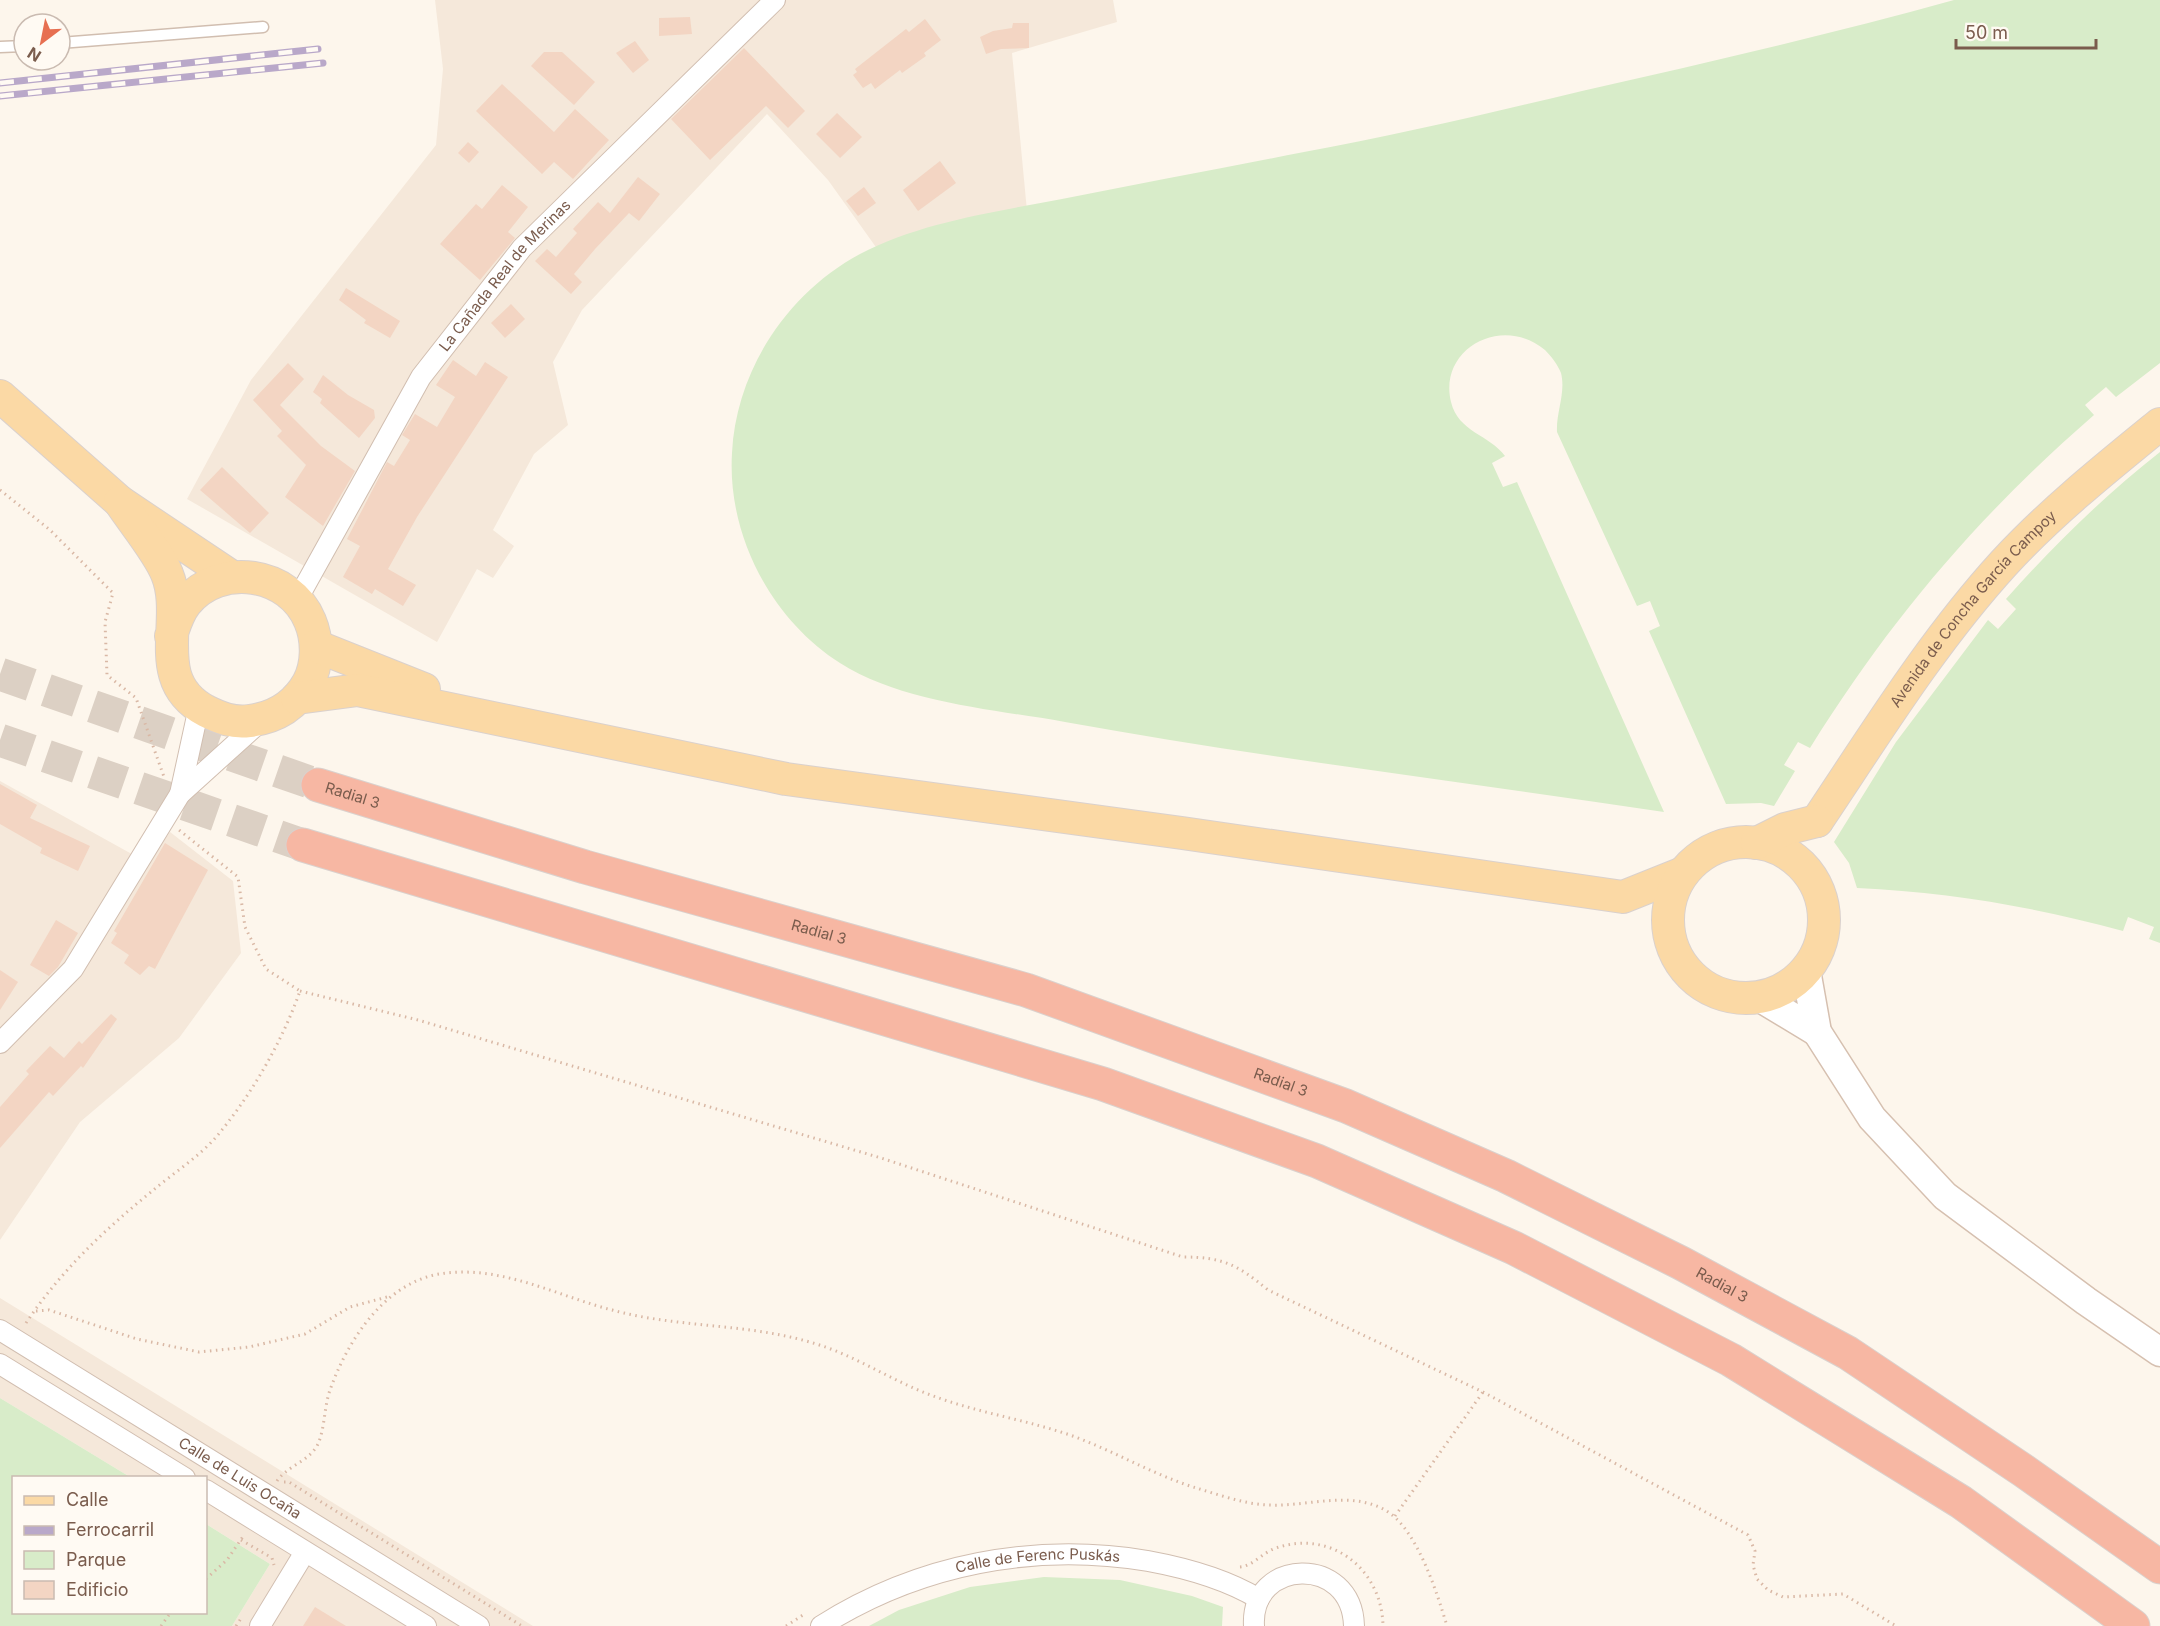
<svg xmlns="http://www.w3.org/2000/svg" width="2160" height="1626" viewBox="0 0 2160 1626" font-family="Inter,sans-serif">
<rect width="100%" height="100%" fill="#fdf6ec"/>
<g fill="#f5e8da">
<polygon points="435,0 1113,0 1117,22 1012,53 1027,211 898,278 828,180 767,114 582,310 553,362 568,425 534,454 493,530 514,546 493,578 477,569 437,642 187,499 251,380 436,145 443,69"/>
<polygon points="0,781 148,863 170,832 233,881 241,953 179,1038 80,1122 0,1240"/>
<polygon points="0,1298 314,1491 533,1626 232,1626 270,1564 206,1524 206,1478 130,1477 0,1398"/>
</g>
<g fill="#d8ecc9">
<path d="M1954,0H2160V363L2116,397L2106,387L2085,405L2094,415C1978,516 1892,617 1810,748L1798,742L1784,765L1795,771L1774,806L1761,803L1726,804L1649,631L1660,626L1650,601L1637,606L1557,432C1556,412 1566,393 1561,373C1558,365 1551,356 1545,350C1502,314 1438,349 1451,402C1458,432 1490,435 1505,456L1492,463L1503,487L1517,482L1664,812C1465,782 1264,758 1065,722C993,709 903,703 840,663C771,619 727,535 732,453C736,371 787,293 860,254C921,222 994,212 1062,199C1142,183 1223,168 1304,152C1397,135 1490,113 1582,91C1706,63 1831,34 1954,0Z"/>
<path d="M2160,452V943L2149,939L2154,927L2128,917L2123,931C2035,907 1948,892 1857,888L1849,863L1834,842L1896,742L1988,620L1998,629L2016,609L2006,599C2053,546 2104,496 2160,452Z"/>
<polygon points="0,1398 130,1477 14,1478 14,1612 206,1612 206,1524 270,1564 232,1626 0,1626"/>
<polygon points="1044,1577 1120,1580 1192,1596 1223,1607 1222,1626 869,1626 899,1610 970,1587"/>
</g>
<g fill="#f3d5c3">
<polygon points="690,17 692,34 659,36 659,18"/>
<polygon points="925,19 941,40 924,53 926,56 902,73 900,70 875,89 871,83 863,88 853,75 857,72 855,69 906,29 909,32"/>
<polygon points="1013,23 1029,23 1029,48 1001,49 986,54 980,37 993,31 1012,28"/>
<polygon points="635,41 649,60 633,73 616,53"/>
<polygon points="744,48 805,111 788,128 766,106 710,160 671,119"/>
<polygon points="544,52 562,52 595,82 574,105 531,66"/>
<polygon points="502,84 554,132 575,109 609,140 573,179 554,162 542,174 476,111"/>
<polygon points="837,113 862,137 840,158 816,134"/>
<polygon points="468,142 479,152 469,163 458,153"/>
<polygon points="940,161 956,183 918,211 903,190"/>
<polygon points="638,177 660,194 639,221 629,213 595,249 574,274 582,282 571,294 535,261 547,249 556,257 577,233 573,229 598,202 610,213"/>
<polygon points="502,185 528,207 508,232 515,238 480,280 440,244 476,204 482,209"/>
<polygon points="864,187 876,203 858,216 846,201"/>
<polygon points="346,288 400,321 390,338 364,323 366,320 339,300"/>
<polygon points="511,304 525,319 505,338 491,323"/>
<polygon points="453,360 476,376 485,362 508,377 417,517 388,569 416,585 403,606 375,589 372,594 343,577 360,546 347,539 387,462 394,466 410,440 402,435 415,414 437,427 455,397 436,385"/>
<polygon points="288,363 304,379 280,405 321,446 355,471 323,526 285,497 306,465 277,436 282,431 253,400"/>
<polygon points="323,375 348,395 374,410 375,418 359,438 320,403 322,399 313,392"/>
<polygon points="222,467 269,513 250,533 200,490"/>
<polygon points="0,784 37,805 30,818 90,846 78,871 40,853 42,848 0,824"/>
<polygon points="165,843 208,870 155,969 149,966 140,975 124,963 129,955 111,943 117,933 114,931"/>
<polygon points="56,920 78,933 58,967 49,976 30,965"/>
<polygon points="0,970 18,982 0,1010"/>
<polygon points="111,1014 117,1019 83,1068 81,1066 53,1096 49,1092 0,1148 0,1107 29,1074 26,1071 50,1046 64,1058 79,1041 82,1044"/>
<polygon points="315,1607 346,1626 303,1626"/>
</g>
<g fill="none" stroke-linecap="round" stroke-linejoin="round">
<g stroke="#dcd0c4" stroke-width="33" stroke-dasharray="33 16" stroke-linecap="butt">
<polyline points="0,674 318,785"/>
<polyline points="0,740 303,845"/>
</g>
<g stroke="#d1beb0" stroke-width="13">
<g id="lane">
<polyline points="60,43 263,27"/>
<polyline points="0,47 24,46"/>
</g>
</g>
<g stroke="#d1beb0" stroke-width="22">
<g id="street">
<path id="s1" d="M297,600L421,377L522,248L775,0"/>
<polyline points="180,794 199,707"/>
<polyline points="0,1043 73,969 180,794 262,720"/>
<path id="s2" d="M0,1330L479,1626"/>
<polyline points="0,1364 185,1478"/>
<polyline points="206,1490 426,1626"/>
<polyline points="260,1626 305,1552"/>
<path id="s3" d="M821,1626C919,1564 1034,1542 1148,1561C1186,1568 1226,1579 1259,1599"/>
<path d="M1254,1626C1250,1558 1352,1554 1354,1626"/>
</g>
</g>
<g stroke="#d6c0b0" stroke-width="31">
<g id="secondary">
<polyline points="1806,970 1817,1032 1872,1118 1945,1196 2086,1301 2160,1352"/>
<polyline points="1759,997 1817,1032"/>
</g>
</g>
<g stroke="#dad1cd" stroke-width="34">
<g id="primary">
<polyline points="0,396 120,502 232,577"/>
<path d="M120,502C133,522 159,553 167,574C186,620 148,680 206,711C220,718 233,723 249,721C274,718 295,706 308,683C318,665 318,640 310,621C290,572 220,561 186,603C178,613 175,624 171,636"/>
<polyline points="316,646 424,689"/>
<polyline points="297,698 358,690 786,779 1182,833 1623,897 1683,873"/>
<path id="s4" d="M1817,821C1876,733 1932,642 2004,563C2051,512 2106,468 2160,424"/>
<circle cx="1746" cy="920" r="78"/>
<polyline points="1757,843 1785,829 1817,821"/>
</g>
</g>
<g stroke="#dad1cd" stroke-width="35">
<g id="highway">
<path id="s5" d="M318,785L585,867L1026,990L1346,1106L1506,1176L1681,1263L1848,1353L2024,1471L2160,1567"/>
<polyline points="303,845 1103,1084 1317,1161 1514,1248 1731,1360 1961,1502 2133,1626"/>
</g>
</g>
<g stroke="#d9b8a5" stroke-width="3" stroke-dasharray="1.5 4.5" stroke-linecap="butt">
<polyline points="0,490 50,530 113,593 105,622 107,675 136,698 164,777"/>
<path d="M300,991L418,1020L881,1158L1183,1257C1223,1257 1238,1265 1268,1290L1483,1392L1748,1535L1755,1551L1753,1565L1757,1579L1768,1590L1783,1597L1843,1594L1896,1626"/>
<polyline points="36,1311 49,1310 137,1339 199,1352 249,1347 305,1334 350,1307 387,1297"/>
<path d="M26,1323C60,1272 103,1231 151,1192C172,1174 199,1157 217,1136C252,1094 282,1042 300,991L266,969L245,927L238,877L179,830"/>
<path d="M277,1481C288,1465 309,1462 318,1444C325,1428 324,1407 330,1390C347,1342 382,1287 434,1275C496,1262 554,1295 612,1310C677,1328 748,1323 813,1343C854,1355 889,1379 928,1394C974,1412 1023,1419 1070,1435C1112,1450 1150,1473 1193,1487C1217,1494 1243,1504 1268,1505C1307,1507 1349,1490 1385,1510C1417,1528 1437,1593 1447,1626"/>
<polyline points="284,1482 289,1482 522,1626"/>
<polyline points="1395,1516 1483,1392"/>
<polyline points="241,1540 272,1558 274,1565"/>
<path d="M1240,1567C1253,1566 1263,1552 1276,1548C1331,1529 1382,1569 1383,1626"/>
<polyline points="206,1579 227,1560 244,1535"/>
<polyline points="161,1626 171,1612"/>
<polyline points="236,1626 242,1617"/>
<polyline points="786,1626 806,1613"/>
</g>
<use href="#lane" stroke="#fff" stroke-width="10"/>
<use href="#street" stroke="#fff" stroke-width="20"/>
<use href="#secondary" stroke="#fff" stroke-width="28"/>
<use href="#primary" stroke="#fbd9a5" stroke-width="32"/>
<use href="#highway" stroke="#f7b7a3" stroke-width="33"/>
<g stroke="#b9a8c9" stroke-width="7">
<g id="rail">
<polyline points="0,83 318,49"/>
<polyline points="0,96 323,63"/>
</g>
</g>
<use href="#rail" stroke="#fffaf3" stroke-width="4.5" stroke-dasharray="14" stroke-linecap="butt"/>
</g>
<g text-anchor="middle" stroke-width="4.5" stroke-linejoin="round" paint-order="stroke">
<g font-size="15" fill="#7a5c4d" stroke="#fffaf3">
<text dy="5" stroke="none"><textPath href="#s1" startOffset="387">La Cañada Real de Merinas</textPath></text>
<text dy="5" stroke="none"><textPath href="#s4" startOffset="264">Avenida de Concha García Campoy</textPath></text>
<text dy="5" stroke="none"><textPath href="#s5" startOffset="36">Radial 3</textPath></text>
<text dy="5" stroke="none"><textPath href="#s5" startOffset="522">Radial 3</textPath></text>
<text dy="5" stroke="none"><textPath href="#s5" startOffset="1008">Radial 3</textPath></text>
<text dy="5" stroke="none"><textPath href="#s5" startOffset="1494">Radial 3</textPath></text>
<text dy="5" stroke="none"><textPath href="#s2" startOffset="282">Calle de Luis Ocaña</textPath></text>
<text dy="5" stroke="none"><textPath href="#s3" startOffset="230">Calle de Ferenc Puskás</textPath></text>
</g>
</g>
<rect x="12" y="1476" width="195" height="138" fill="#fffaf3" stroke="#cabbb1" stroke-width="1.5"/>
<rect x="24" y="1496" width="30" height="9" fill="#fbd9a5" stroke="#cabbb1" stroke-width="1.5"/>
<text x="66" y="1506" font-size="18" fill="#7a5c4d">Calle</text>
<rect x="24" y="1526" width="30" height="9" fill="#b9a8c9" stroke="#cabbb1" stroke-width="1.5"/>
<text x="66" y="1536" font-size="18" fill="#7a5c4d">Ferrocarril</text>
<rect x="24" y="1551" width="30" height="18" fill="#d8ecc9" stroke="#cabbb1" stroke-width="1.5"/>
<text x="66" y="1566" font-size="18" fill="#7a5c4d">Parque</text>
<rect x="24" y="1581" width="30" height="18" fill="#f3d5c3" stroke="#cabbb1" stroke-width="1.5"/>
<text x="66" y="1596" font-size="18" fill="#7a5c4d">Edificio</text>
<g transform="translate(42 42) rotate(212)"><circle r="28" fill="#fffaf3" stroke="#cabbb1" stroke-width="1.5"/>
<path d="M0-4.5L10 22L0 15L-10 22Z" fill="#e76f51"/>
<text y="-9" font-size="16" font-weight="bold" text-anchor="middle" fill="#7a5c4d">N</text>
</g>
<path d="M1956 39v9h140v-9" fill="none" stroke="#7a5c4d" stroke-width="3"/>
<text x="1965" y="39" font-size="18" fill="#7a5c4d" stroke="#fffaf3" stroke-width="4.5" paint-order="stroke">50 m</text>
</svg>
